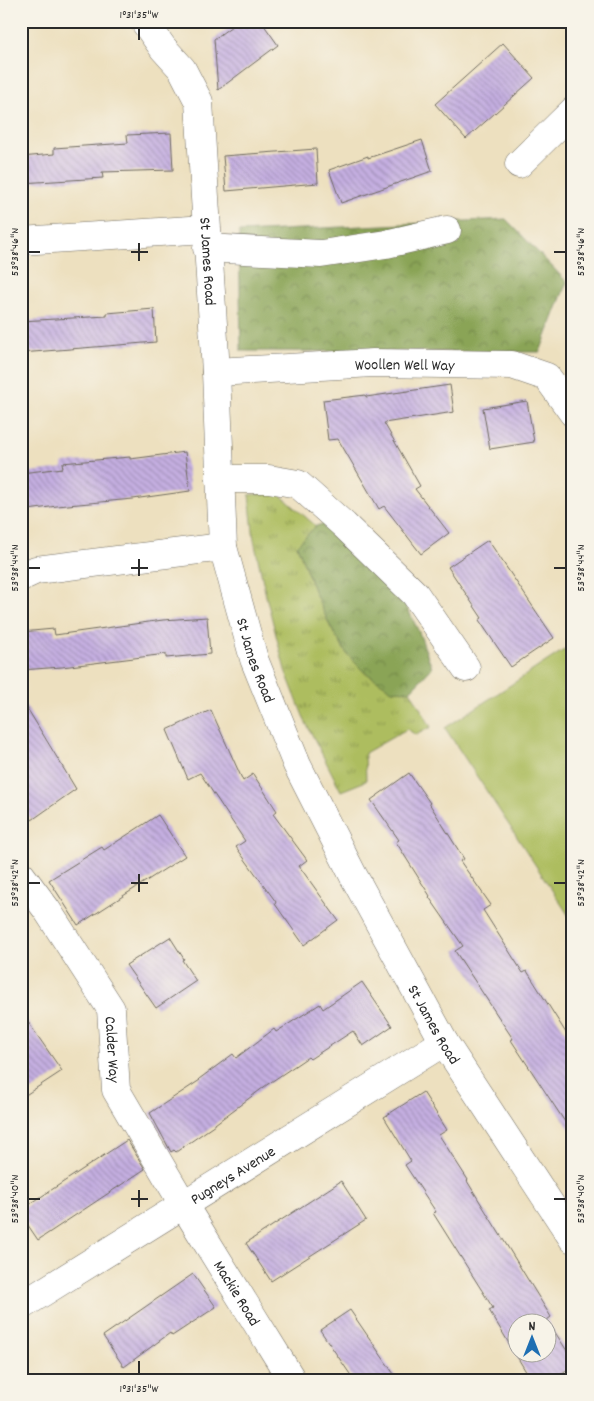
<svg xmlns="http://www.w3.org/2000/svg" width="594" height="1401" viewBox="0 0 594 1401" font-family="Dekko,sans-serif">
<defs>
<pattern id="grass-tufts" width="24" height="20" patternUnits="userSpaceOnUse" patternTransform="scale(1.25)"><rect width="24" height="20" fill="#adbd5f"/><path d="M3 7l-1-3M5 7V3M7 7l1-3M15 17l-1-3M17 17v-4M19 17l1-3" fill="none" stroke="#8d9a4f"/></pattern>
<pattern id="forest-crowns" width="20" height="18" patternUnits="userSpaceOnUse" patternTransform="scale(1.25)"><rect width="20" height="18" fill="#8aa456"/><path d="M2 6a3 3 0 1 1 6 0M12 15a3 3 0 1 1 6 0" fill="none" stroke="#718647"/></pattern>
<pattern id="building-back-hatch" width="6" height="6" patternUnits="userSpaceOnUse" patternTransform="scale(1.25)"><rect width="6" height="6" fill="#c5afe1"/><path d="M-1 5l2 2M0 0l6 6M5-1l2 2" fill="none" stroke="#a08fb7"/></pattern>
</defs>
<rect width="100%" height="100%" fill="#f7f3e8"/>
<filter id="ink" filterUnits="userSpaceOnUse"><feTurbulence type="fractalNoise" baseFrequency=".02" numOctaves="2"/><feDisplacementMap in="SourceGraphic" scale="10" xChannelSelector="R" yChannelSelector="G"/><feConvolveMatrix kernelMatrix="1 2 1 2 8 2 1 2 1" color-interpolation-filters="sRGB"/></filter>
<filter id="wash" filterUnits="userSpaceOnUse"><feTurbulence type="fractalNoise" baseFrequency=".0096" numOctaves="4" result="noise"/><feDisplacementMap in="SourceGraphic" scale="20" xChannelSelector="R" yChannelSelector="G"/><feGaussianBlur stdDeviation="1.12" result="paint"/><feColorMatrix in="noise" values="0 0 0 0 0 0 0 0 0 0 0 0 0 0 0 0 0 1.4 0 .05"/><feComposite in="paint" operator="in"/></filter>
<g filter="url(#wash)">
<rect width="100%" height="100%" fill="#ede0bf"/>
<polygon fill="url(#grass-tufts)" stroke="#6c7445" points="277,492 316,526 297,545 315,593 331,628 347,654 408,687 431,727 416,735 407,729 365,753 366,781 341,791 305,721 285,670 266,596 254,540 249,495"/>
<g fill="url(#forest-crowns)" stroke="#5a6840">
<polygon points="506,219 567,282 540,352 241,351 239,232"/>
<polygon points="348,516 397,587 419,632 432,668 410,691 392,690 363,671 347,654 331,628 315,593 297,545 316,526"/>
</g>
<polygon fill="#adbd5f" stroke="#6c7445" points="573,644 573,922 445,728"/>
<g id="blocks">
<g fill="url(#building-back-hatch)" fill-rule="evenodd">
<polygon points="239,21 261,21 278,45 218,90 214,39"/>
<polygon points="503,43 534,78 466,139 435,104"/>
<polygon points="171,133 173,170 102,172 103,178 21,183 21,157 54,154 54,148 128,143 127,135"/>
<polygon points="422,140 432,171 341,203 329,170 368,156 368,158"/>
<polygon points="316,149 318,183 226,191 223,156"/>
<polygon points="154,309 156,342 21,353 21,321 107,316 107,313"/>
<polygon points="450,385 454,412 384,423 420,486 415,489 449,533 421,554 384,506 379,509 338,439 328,440 323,400 366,395 366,397"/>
<polygon points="527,401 534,442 490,449 483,408"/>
<polygon points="185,452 190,491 133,499 57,506 21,511 21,473 63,468 62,463 130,457 130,459"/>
<polygon points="488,540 554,638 511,667 479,620 482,618 448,567"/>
<polygon points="207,617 210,654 166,658 166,654 62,667 21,670 21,632 54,629 55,635 163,620"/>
<polygon points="21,698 76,789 32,820 21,804"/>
<polygon points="211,710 243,781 253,774 277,811 273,814 307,860 299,866 338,920 304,945 275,904 276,902 236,847 245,841 200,773 188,779 167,730"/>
<polygon points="409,773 430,803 429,803 464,859 460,861 491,905 483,910 523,973 527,971 573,1044 573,1134 511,1040 513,1039 455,951 463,946 429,897 430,896 396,842 399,840 371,800"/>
<polygon points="158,815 185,856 78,925 49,880 102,847 104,850"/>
<polygon points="170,937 184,959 182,960 196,981 156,1008 126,965"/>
<polygon points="362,982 392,1026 363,1046 353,1031 310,1059 308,1057 268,1084 215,1124 215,1125 176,1152 174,1150 171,1152 150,1113 200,1080 199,1079 233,1054 236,1058 274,1029 276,1032 320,1004 323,1009"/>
<polygon points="21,1012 62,1071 21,1098"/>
<path d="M423,1092L447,1130L439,1135L468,1180L467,1181L551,1317L547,1320L573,1360V1366L551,1380H531L489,1310L493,1308L433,1213L436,1212L405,1165L411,1161L384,1117ZM516,1324H546V1354H516Z"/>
<polygon points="127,1140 145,1169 38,1240 21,1215 21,1210"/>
<polygon points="341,1181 366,1220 271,1281 246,1243"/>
<polygon points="193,1274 216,1307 172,1336 170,1333 124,1367 103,1336"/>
<polygon points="350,1310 398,1380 354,1380 320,1330"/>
</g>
</g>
</g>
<g filter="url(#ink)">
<use href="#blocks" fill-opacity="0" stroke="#6f6a5f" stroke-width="1"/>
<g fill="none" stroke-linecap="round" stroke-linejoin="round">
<g stroke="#6f6a5f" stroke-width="29">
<g id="minor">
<path id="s1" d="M144,21L163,48L182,69L199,102L216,372L223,547L254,659L297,765L353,875L444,1042L573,1239"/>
<polyline points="519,164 573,111"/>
<polyline points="21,241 206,229"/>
<polyline points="207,248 321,254 386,244 447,230"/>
<path id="s2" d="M216,372L373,363L512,365L547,377L573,413"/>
<polyline points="220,479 269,479 298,484 344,525 415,594 466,668"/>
<polyline points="21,577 36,570 223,547"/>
<path id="s3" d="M21,875L47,910L111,1009L116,1090L183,1204L292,1380"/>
<path id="s4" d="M21,1306L444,1042"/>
</g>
</g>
<use href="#minor" stroke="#fff" stroke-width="28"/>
</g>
</g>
<path fill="none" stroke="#2b2b2b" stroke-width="2" d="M139,28V40M139,243V261M28,252H40M131,252H148M554,252H566M139,559V576M28,568H40M131,568H148M554,568H566M139,874V892M28,883H40M131,883H148M554,883H566M139,1190V1207M28,1199H40M131,1199H148M554,1199H566M139,1361V1374"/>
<g text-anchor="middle" stroke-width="4" stroke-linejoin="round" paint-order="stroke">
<g font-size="16" fill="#2b2b2b" stroke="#f7f3e8">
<text dy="6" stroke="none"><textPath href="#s1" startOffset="258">St James Road</textPath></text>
<text dy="6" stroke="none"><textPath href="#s2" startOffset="189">Woollen Well Way</textPath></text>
<text dy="6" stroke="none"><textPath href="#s1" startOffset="662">St James Road</textPath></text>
<text dy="6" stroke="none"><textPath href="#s1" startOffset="1068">St James Road</textPath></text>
<text dy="6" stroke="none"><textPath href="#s3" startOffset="202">Calder Way</textPath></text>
<text dy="6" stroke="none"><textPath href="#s4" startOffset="249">Pugneys Avenue</textPath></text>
<text dy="6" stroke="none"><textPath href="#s3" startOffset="479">Mackie Road</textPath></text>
</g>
</g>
<rect width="594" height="1401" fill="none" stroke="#f7f3e8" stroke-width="55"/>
<g transform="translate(532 1338)"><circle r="24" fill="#f7f3e8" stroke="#a5a39c"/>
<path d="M0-4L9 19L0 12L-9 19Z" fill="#1f6fb2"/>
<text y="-8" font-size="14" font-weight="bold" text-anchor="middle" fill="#2b2b2b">N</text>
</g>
<rect x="28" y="28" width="538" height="1346" fill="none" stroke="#2b2b2b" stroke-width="2"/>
<g font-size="12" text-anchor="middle" fill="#2b2b2b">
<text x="139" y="18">1°31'35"W</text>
<text transform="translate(14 252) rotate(-90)" y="4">53°38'46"N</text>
<text transform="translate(580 252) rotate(-90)" y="4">53°38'46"N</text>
<text transform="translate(14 568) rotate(-90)" y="4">53°38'44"N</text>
<text transform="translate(580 568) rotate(-90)" y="4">53°38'44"N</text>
<text transform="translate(14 883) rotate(-90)" y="4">53°38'42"N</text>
<text transform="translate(580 883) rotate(-90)" y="4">53°38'42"N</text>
<text transform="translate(14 1199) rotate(-90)" y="4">53°38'40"N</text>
<text transform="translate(580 1199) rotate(-90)" y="4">53°38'40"N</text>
<text x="139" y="1392">1°31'35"W</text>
</g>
</svg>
